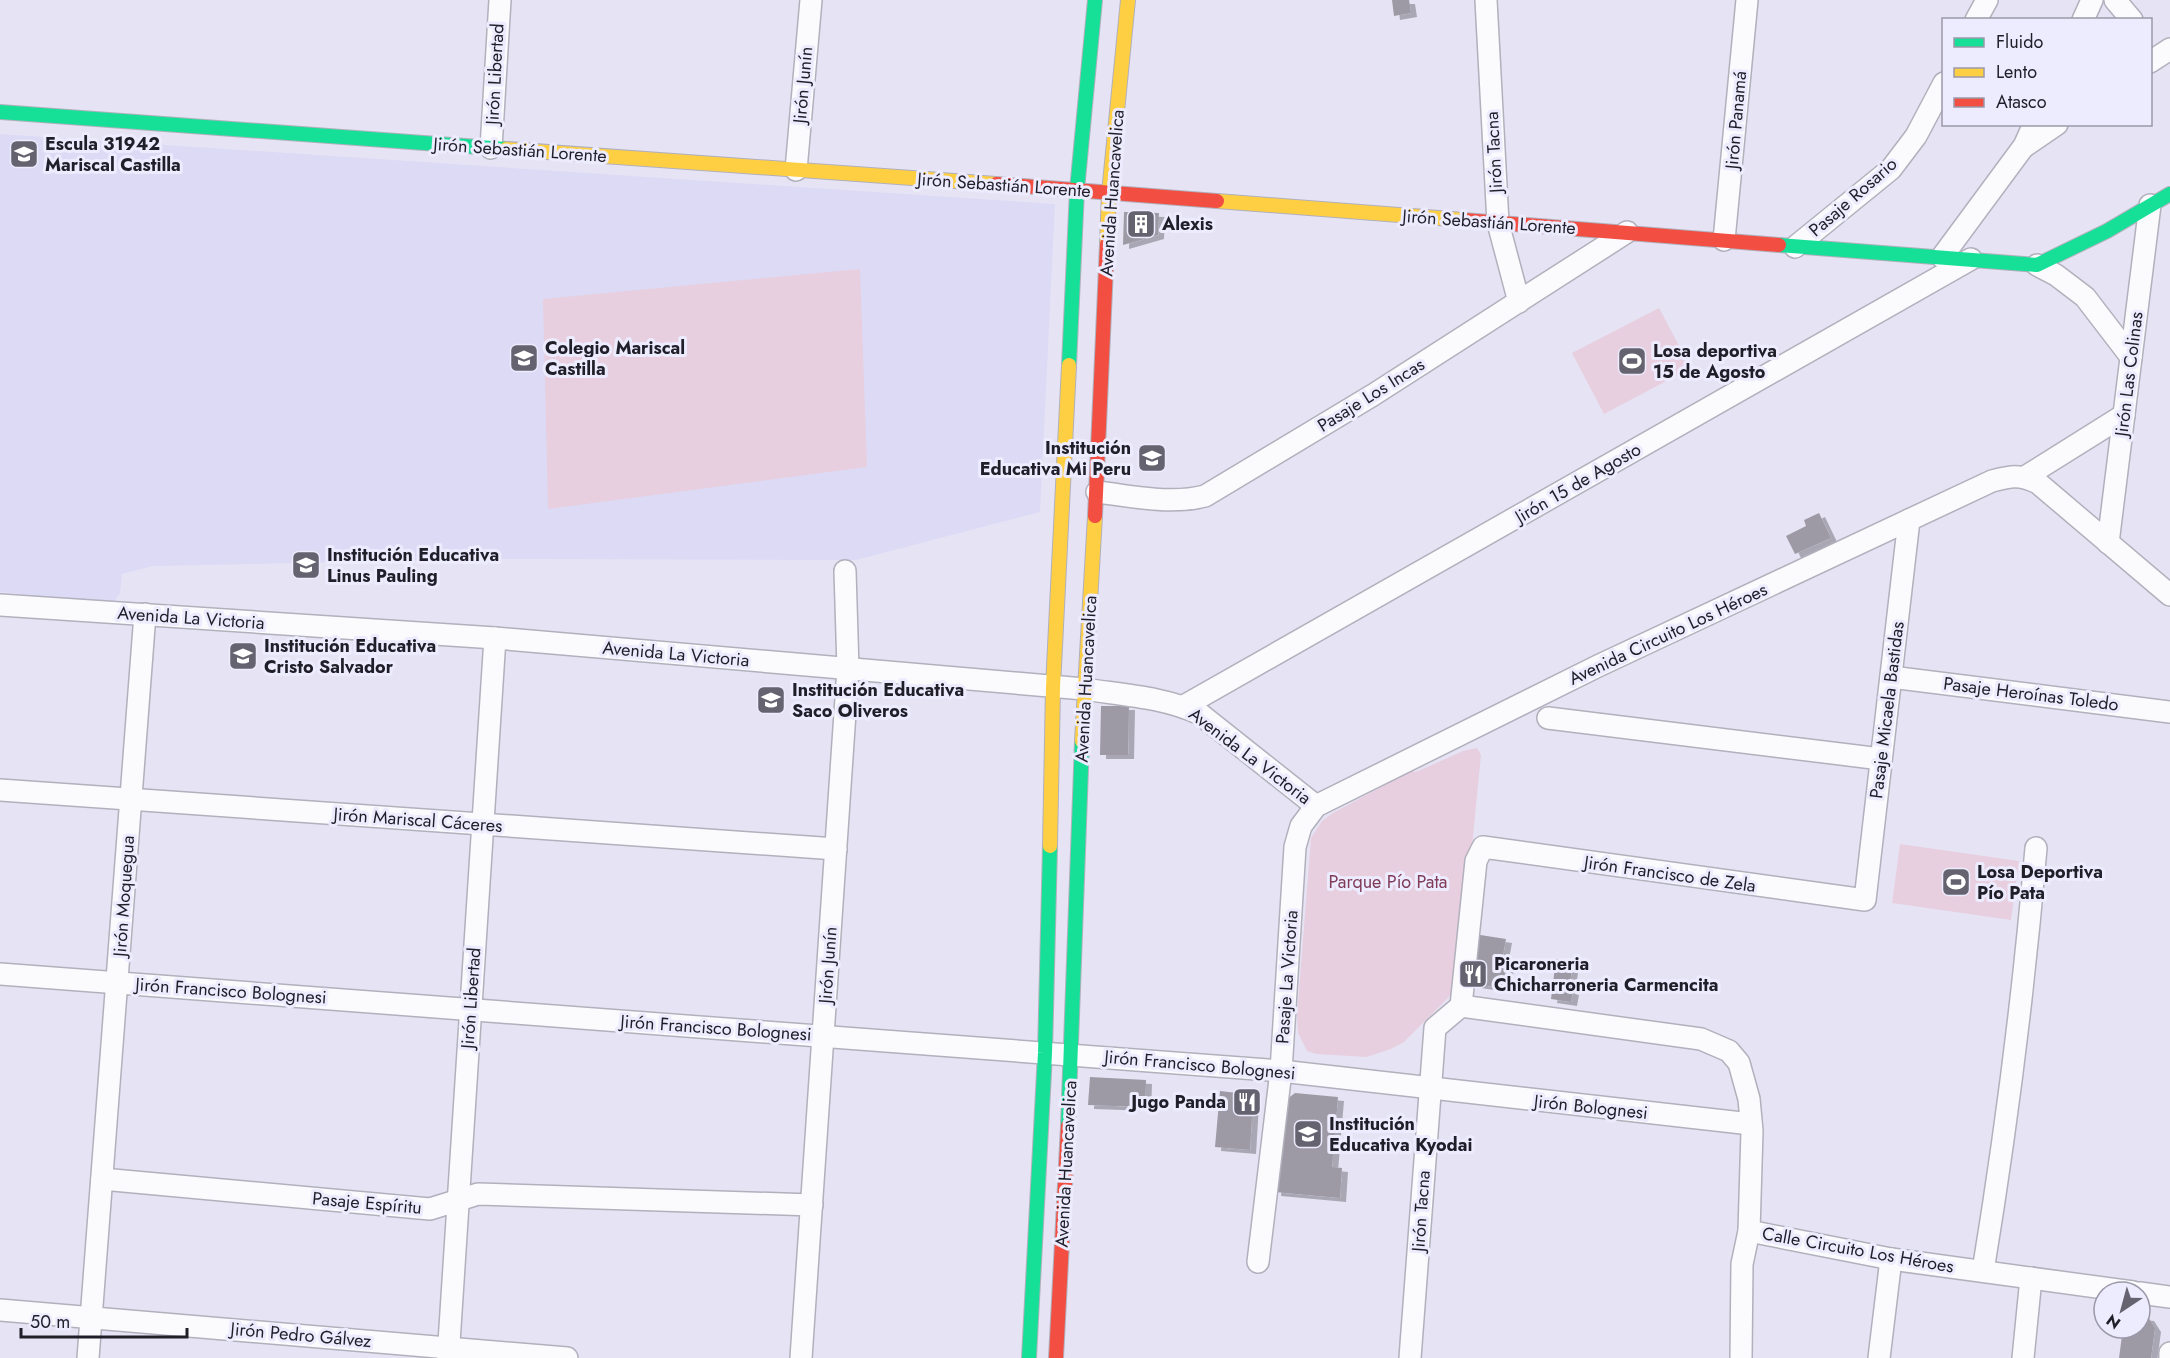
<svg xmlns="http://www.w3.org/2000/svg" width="2170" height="1358" viewBox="0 0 2170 1358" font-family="Jost,sans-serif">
<defs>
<filter id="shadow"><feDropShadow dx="6" dy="4" stdDeviation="0" flood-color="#0004"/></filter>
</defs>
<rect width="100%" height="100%" fill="#e6e4f4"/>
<polygon fill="#dddaf6" points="0,134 1055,204 1040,512 856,560 496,559 153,566 122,574 120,593 113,603 0,592"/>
<g fill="#e7cfdf">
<polygon points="860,269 867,467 548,509 543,299"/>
<polygon points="1659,308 1691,368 1604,414 1572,353"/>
<polygon points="1477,748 1481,755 1458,988 1404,1042 1391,1049 1367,1057 1316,1054 1307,1051 1298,1033 1297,1015 1311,838 1322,821 1333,813 1411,771 1416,772 1463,751"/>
<polygon points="1900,844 2019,861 2011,920 1892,903"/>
</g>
<g fill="#9e9aa5" filter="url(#shadow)">
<polygon points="1392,0 1409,0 1411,13 1394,16"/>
<polygon points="1124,212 1159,213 1158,235 1123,245"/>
<polygon points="1819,513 1831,538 1795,554 1786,536 1806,526 1804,520"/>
<polygon points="1101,706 1129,706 1128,755 1100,755"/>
<polygon points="1474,934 1506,939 1503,955 1509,956 1506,980 1496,979 1495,987 1475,984 1476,978 1468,977"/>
<polygon points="1556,959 1573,962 1569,990 1573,991 1571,1002 1551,999"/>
<polygon points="1090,1077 1146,1080 1145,1107 1088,1105"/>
<polygon points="1220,1091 1246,1094 1253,1100 1250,1150 1215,1147"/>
<polygon points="1295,1093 1338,1097 1332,1167 1342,1168 1340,1198 1275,1192 1283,1102"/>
<polygon points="2140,1316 2148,1317 2155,1328 2151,1358 2119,1358 2123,1328 2140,1328"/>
</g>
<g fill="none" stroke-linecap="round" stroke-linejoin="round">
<g stroke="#b1b0bc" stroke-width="24">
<g id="street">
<polyline points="1486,0 1498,223 1519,302"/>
<polyline points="2115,0 2132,20"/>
<polyline points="1976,20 1987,0"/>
<polyline points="2083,20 2092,0"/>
<polyline points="2150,62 2170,49"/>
<polyline points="2025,146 2057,124"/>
<polyline points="491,148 500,0"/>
<polyline points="796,170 811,0"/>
<polyline points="1724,240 1747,0"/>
<polyline points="1795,247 1891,169 1916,136 1944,83"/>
<polyline points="1942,257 2024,146 2034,124"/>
<polyline points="2037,265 2056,275 2085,297 2131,357"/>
<polyline points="2025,477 2124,415"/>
<path d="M1097,492C1133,496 1170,505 1205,496L1373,395L1627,232"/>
<polyline points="2108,543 2150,205"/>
<path d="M0,605L495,638L1084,689C1123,695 1164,697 1200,714L1316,806"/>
<polyline points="1891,677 2170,712"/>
<polyline points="1184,706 1971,259"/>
<polyline points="1548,718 1881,759"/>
<polyline points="0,790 836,849"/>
<polyline points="0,974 1281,1071 1751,1124"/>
<polyline points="1461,1006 1476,861 1483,847 1865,900 1909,520"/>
<polyline points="102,1179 430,1209 478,1194 812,1205"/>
<polyline points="1749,1231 1891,1259 2133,1292"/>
<path d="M1258,1262L1281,1071L1295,847L1301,826L1316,806L1598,666L1992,481C2011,476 2019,474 2038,483L2170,595"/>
<path d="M1983,1271C2006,1131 2024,990 2036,848"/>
<polyline points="2140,1293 2170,1297"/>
<polyline points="0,1310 567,1358"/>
<polyline points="88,1358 145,614"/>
<polyline points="448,1358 495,638"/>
<polyline points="801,1358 848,669 845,571"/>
<polyline points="1410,1358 1435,1028 1461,1006 1701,1039 1729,1051 1739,1063 1749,1099 1752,1131 1749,1231 1742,1264 1741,1358"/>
<polyline points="1879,1358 1891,1259"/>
<polyline points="2023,1358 2031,1278"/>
<polyline points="2170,1358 2170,1353"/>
</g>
</g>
<g stroke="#b1b0bc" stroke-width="16">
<g id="fast">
<polyline points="0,112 506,149"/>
<polyline points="1779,245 2037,265 2107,231 2170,194"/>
<polyline points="1069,365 1077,190 1095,0"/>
<polyline points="1068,1126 1082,741"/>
<polyline points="1029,1358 1045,1053 1050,846"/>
</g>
</g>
<g stroke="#b1b0bc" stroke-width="16">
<g id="slow">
<polyline points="506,149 996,184"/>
<polyline points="1217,201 1464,220"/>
<polyline points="1107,244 1109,193 1128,0"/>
<polyline points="1082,741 1095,516"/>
<polyline points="1050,846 1053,687 1069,365"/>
</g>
</g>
<g stroke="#b1b0bc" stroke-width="16">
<g id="jam">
<polyline points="996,184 1217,201"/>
<polyline points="1464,220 1779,245"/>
<polyline points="1095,516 1107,244"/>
<polyline points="1056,1358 1068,1126"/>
</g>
</g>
<use href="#street" stroke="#fbfbfd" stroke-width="21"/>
<use href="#fast" stroke="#16e098" stroke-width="14"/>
<use href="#slow" stroke="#ffcf43" stroke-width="14"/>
<use href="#jam" stroke="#f24e42" stroke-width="14"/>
</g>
<defs>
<g id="school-square" transform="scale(1.5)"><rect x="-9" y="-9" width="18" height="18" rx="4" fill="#656370" stroke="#edebfe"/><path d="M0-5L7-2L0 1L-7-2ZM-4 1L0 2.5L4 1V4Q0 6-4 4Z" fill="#fff"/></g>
<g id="building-square" transform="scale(1.5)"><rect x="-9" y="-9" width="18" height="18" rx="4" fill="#656370" stroke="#edebfe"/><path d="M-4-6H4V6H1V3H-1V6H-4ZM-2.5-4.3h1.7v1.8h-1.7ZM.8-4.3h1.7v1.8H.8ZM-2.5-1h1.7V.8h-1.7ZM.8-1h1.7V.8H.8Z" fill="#fff"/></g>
<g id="stadium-square" transform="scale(1.5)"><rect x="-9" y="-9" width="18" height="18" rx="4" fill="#656370" stroke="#edebfe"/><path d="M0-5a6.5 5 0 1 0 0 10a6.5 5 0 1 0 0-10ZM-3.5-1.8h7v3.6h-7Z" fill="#fff"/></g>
<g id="restaurant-square" transform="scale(1.5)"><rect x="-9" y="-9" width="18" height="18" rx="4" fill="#656370" stroke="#edebfe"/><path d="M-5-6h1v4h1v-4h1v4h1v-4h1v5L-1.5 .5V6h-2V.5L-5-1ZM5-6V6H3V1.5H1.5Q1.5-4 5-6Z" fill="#fff"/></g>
</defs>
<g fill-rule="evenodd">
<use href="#school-square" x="24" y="154"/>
<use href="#building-square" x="1141" y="224"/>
<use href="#school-square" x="524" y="358"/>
<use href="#stadium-square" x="1632" y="361"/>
<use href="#school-square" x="1152" y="458"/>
<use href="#school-square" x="306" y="565"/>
<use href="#school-square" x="243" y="656"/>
<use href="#school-square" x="771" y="700"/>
<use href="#stadium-square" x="1956" y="882"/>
<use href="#restaurant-square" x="1473" y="974"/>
<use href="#restaurant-square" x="1247" y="1102"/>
<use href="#school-square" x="1308" y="1134"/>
</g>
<g text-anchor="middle" stroke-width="6" stroke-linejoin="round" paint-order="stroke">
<g font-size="18" fill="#1f1e29" stroke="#edebfe">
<text transform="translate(495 74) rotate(-87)" y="6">Jirón Libertad</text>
<text transform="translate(803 85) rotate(-85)" y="6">Jirón Junín</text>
<text transform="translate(1736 120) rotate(-85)" y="6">Jirón Panamá</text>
<text transform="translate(520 150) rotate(4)" y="6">Jirón Sebastián Lorente</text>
<text transform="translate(1494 152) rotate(-93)" y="6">Jirón Tacna</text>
<text transform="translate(1004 185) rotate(4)" y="6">Jirón Sebastián Lorente</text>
<text transform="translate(1112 193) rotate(-86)" y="6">Avenida Huancavelica</text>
<text transform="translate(1853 197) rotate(-41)" y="6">Pasaje Rosario</text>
<text transform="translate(1489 222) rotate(4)" y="6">Jirón Sebastián Lorente</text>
<text transform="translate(2129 374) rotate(-83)" y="6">Jirón Las Colinas</text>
<text transform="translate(1371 395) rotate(-32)" y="6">Pasaje Los Incas</text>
<text transform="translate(1578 483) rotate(-30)" y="6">Jirón 15 de Agosto</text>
<text transform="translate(191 618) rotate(4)" y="6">Avenida La Victoria</text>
<text transform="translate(1668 634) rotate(-25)" y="6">Avenida Circuito Los Héroes</text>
<text transform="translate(676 654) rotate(5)" y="6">Avenida La Victoria</text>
<text transform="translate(1086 679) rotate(-87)" y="6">Avenida Huancavelica</text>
<text transform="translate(2031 694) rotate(7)" y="6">Pasaje Heroínas Toledo</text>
<text transform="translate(1887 710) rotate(-83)" y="6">Pasaje Micaela Bastidas</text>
<text transform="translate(1250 756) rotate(37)" y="6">Avenida La Victoria</text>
<text transform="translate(418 820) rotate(4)" y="6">Jirón Mariscal Cáceres</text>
<text transform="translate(1670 874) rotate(8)" y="6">Jirón Francisco de Zela</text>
<text transform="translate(124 896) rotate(-86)" y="6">Jirón Moquegua</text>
<text transform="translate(828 965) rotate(-86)" y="6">Jirón Junín</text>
<text transform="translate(1287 977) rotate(-86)" y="6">Pasaje La Victoria</text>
<text transform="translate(231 991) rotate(4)" y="6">Jirón Francisco Bolognesi</text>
<text transform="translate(471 998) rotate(-86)" y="6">Jirón Libertad</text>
<text transform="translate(716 1028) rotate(4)" y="6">Jirón Francisco Bolognesi</text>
<text transform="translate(1200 1065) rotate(5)" y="6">Jirón Francisco Bolognesi</text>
<text transform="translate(1591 1107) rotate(6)" y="6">Jirón Bolognesi</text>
<text transform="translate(1066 1164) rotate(-87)" y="6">Avenida Huancavelica</text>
<text transform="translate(367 1203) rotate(5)" y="6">Pasaje Espíritu</text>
<text transform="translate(1421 1211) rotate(-86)" y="6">Jirón Tacna</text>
<text transform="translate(1858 1250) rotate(10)" y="6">Calle Circuito Los Héroes</text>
<text transform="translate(301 1335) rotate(5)" y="6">Jirón Pedro Gálvez</text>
</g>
<g font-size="18" font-weight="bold" fill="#1f1e29" stroke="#edebfe" text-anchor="start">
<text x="45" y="150">Escula 31942<tspan x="45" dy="21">Mariscal Castilla</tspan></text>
<text x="1162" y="230">Alexis</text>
<text x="545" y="354">Colegio Mariscal<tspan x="545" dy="21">Castilla</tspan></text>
<text x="1653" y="357">Losa deportiva<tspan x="1653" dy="21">15 de Agosto</tspan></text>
<text x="1131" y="454" text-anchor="end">Institución<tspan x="1131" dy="21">Educativa Mi Peru</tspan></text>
<text x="327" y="561">Institución Educativa<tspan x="327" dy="21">Linus Pauling</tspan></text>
<text x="264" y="652">Institución Educativa<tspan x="264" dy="21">Cristo Salvador</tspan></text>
<text x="792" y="696">Institución Educativa<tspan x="792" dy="21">Saco Oliveros</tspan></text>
<text x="1977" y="878">Losa Deportiva<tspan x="1977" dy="21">Pío Pata</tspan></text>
<text x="1494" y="970">Picaroneria<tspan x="1494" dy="21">Chicharroneria Carmencita</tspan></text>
<text x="1226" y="1108" text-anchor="end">Jugo Panda</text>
<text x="1329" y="1130">Institución<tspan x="1329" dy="21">Educativa Kyodai</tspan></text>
</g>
<g font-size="18" fill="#7f3b58" stroke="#edebfe">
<text x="1388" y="888">Parque Pío Pata</text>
</g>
</g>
<rect x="1942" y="18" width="210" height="108" fill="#edebfe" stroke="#9b99a9" stroke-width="1.5"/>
<rect x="1954" y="38" width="30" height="9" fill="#16e098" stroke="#9b99a9" stroke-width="1.5"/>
<text x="1996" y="48" font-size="18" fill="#1f1e29">Fluido</text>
<rect x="1954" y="68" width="30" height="9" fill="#ffcf43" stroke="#9b99a9" stroke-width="1.5"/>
<text x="1996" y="78" font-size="18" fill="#1f1e29">Lento</text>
<rect x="1954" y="98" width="30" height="9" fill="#f24e42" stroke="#9b99a9" stroke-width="1.5"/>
<text x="1996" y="108" font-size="18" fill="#1f1e29">Atasco</text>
<g transform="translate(2122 1310) rotate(216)"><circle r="28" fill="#edebfe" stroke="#9b99a9" stroke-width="1.5"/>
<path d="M0-4.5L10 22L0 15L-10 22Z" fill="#656370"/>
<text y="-9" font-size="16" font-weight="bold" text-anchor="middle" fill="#1f1e29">N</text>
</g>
<path d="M21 1328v9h166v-9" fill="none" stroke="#1f1e29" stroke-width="3"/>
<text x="30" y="1328" font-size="18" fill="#1f1e29" stroke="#edebfe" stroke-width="4.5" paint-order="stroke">50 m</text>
</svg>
